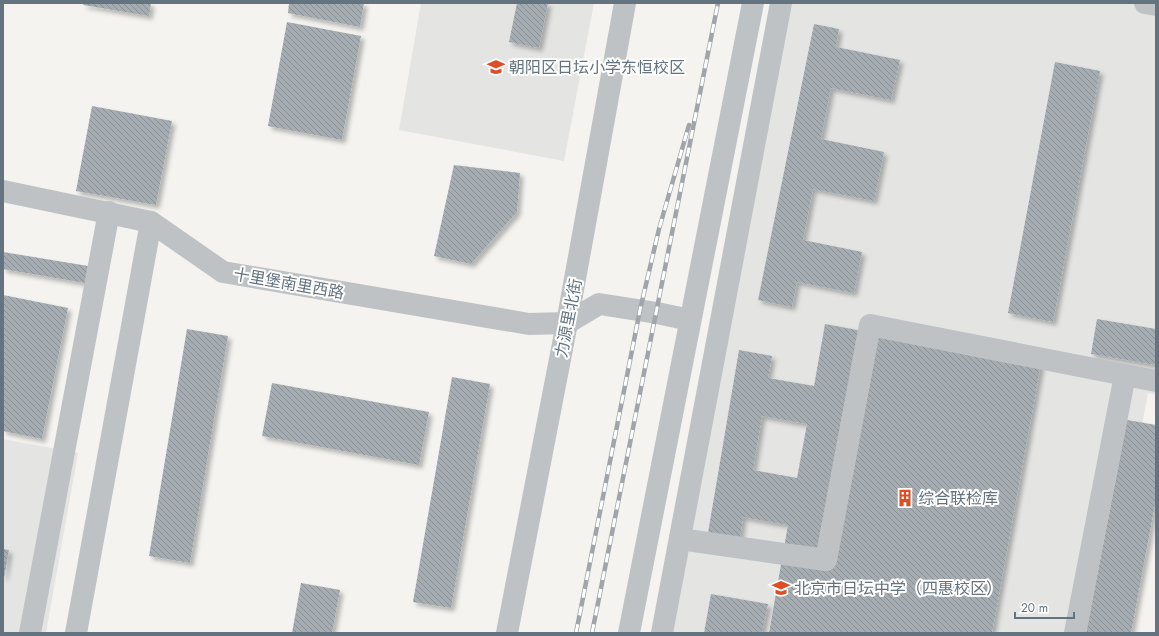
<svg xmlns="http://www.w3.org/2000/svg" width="1159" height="636" viewBox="0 0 1159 636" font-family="Jost,'Noto Sans SC',sans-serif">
<defs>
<pattern id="building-back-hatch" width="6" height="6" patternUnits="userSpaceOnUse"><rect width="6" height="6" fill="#a5adb2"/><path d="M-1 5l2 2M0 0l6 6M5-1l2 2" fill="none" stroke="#8a9196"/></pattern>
<filter id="shadow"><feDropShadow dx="3.5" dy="3.5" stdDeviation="2" flood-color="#0004"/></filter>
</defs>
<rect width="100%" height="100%" fill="#f4f3ef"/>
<g fill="#e4e5e3">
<polygon points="421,3 594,3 564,161 399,130"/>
<polygon points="786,3 1156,3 1156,395 1148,393 1102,633 667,633"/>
<polygon points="3,439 78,453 46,633 3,633"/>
</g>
<g fill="url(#building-back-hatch)" fill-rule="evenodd" filter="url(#shadow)">
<polygon points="84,3 151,3 149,16 83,5"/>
<polygon points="289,3 364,3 360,27 288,13"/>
<polygon points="517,3 548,3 539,48 509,42"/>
<polygon points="287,22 361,36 342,140 268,126"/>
<polygon points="814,24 839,29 836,47 900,60 891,100 831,88 821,139 884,152 874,201 813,189 803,240 862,252 854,293 797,282 792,307 758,300"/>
<polygon points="1055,62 1100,71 1053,322 1008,313"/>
<polygon points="92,106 172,121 156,205 76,191"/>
<polygon points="454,165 520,173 517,212 471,264 434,256"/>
<polygon points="3,252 88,266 85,283 3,269"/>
<polygon points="3,295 68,308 42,439 3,431"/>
<polygon points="1097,319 1156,329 1156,365 1091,354"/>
<path d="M825,324L1041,364L992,633H769L788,525L743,517L740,538L708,533L739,350L772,356L768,378L814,386ZM762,416L807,424L797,478L753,470Z"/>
<polygon points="187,329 228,336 190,563 149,556"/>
<polygon points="452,377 490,384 451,608 413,602"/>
<polygon points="272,383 429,412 419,465 262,436"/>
<polygon points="1127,420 1156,425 1156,499 1131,633 1086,633"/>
<polygon points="3,549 9,550 4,578 3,578"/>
<polygon points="301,583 340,590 332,633 292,633"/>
<polygon points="711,594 768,604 762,633 704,633"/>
</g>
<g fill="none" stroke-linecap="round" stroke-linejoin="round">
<g stroke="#bec2c5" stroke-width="22">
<polyline points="1145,3 1156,5"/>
<polyline points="3,191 151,222 223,272 529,324 567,323 599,304 657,313 690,320"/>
<polyline points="680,539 826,560 870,325 1156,381"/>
<polyline points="30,633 109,212"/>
<polyline points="76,633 151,222"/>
<polyline points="507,633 567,323 625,3"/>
<polyline points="629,633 753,3"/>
<polyline points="662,633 781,3"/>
<polyline points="1075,633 1125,375"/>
</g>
<g stroke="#9fa5aa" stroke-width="4.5">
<g id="rail">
<polyline points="576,633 640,310 659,229 689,125"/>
<polyline points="592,633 718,3"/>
</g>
</g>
<use href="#rail" stroke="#fff" stroke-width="3" stroke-dasharray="9" stroke-linecap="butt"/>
</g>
<defs>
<g id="school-bare" transform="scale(1.38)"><path d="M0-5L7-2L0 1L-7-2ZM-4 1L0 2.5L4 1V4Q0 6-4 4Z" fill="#dd4d26" stroke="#fff" stroke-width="2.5" paint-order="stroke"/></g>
<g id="building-bare" transform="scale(1.38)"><path d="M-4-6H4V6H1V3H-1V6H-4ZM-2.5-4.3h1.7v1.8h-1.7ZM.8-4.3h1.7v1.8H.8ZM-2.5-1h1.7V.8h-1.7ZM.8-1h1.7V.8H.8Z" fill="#dd4d26" stroke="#fff" stroke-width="2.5" paint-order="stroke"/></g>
</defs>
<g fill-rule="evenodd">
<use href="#school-bare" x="496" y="67"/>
<use href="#building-bare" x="905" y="498"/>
<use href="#school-bare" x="781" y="588"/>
</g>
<g text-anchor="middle" stroke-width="4" stroke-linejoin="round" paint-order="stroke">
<g font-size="16" fill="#637380" stroke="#fff" text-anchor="start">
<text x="509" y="73">朝阳区日坛小学东恒校区</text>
<text x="918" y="504">综合联检库</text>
<text x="794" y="594">北京市日坛中学（四惠校区）</text>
</g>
<g font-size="16" fill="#637380" stroke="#fff">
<text transform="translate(289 283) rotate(10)" y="6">十里堡南里西路</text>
<text transform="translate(568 318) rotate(-79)" y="6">力源里北街</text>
</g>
</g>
<rect width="1159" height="636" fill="none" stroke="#637380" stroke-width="8"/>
<path d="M1015 612v6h59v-6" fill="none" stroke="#637380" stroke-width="2"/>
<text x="1021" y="612" font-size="12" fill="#637380" stroke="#ffffff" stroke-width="3" paint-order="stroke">20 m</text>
</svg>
